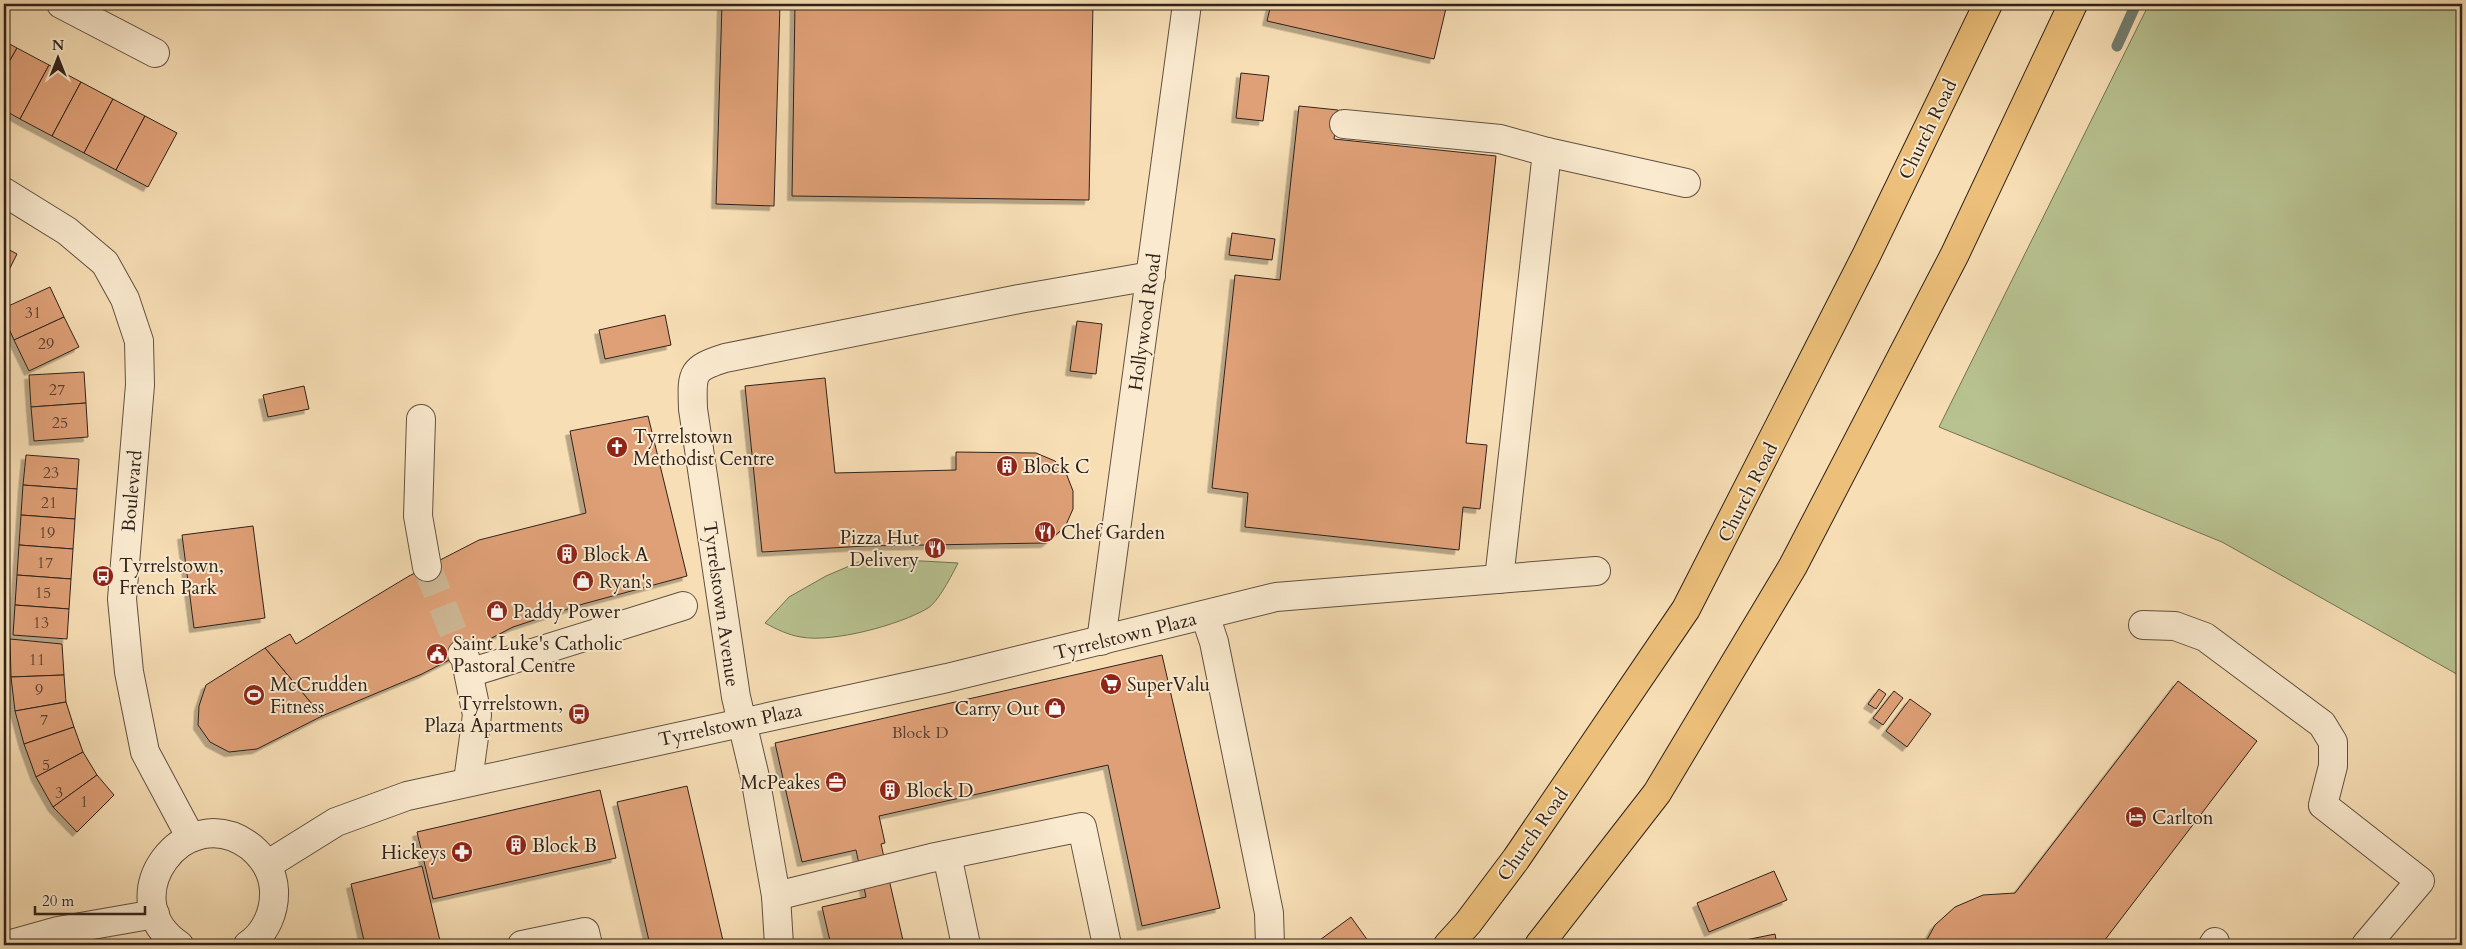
<svg xmlns="http://www.w3.org/2000/svg" width="2466" height="949" viewBox="0 0 2466 949" font-family="Cardo,serif">
<defs>
<filter id="shadow"><feDropShadow dx="-4.5" dy="4.5" stdDeviation="0" flood-color="#0004"/></filter>
</defs>
<rect width="100%" height="100%" fill="#f7deb5"/>
<filter id="stains"><feTurbulence type="fractalNoise" baseFrequency=".004" numOctaves="4"/><feColorMatrix values="0 0 0 0 .2 0 0 0 0 .09 0 0 0 0 .02 0 0 0 .5 -.17"/></filter>
<radialGradient id="worn" r=".72"><stop offset=".6" stop-color="#630" stop-opacity="0"/><stop offset="1" stop-color="#630" stop-opacity=".3"/></radialGradient>
<g fill="#b8c291" stroke="#747256">
<polygon points="2149,4 2462,4 2462,677 2222,542 1939,427"/>
<path d="M868,558L958,563C952,575 938,602 928,608C900,625 832,643 801,637C788,635 776,629 765,623L789,597L826,576Z"/>
</g>
<g fill="none" stroke-linecap="round" stroke-linejoin="round">
<polyline stroke="#717e71" stroke-width="11" points="2117,46 2136,4"/>
</g>
<g fill="#dfa077" stroke="#2f221b" filter="url(#shadow)">
<polygon points="722,4 780,4 774,206 716,204"/>
<polygon points="795,4 1093,4 1089,200 792,196"/>
<polygon points="1271,4 1447,4 1434,59 1267,21"/>
<polygon points="4,41 17,48 4,71"/>
<polygon points="17,48 49,65 20,119 4,110 4,71"/>
<polygon points="49,65 81,82 52,136 20,119"/>
<polygon points="1241,73 1269,76 1263,121 1236,118"/>
<polygon points="81,82 113,99 84,153 52,136"/>
<polygon points="113,99 145,116 116,170 84,153"/>
<polygon points="1299,106 1338,110 1334,139 1496,156 1466,443 1487,445 1480,509 1463,507 1459,550 1245,527 1248,493 1212,488 1235,275 1280,280"/>
<polygon points="145,116 177,133 148,187 116,170"/>
<polygon points="1232,233 1275,239 1272,260 1229,255"/>
<polygon points="4,247 17,254 4,280"/>
<polygon points="50,287 64,317 14,340 4,318 4,308"/>
<polygon points="665,315 671,345 605,359 599,330"/>
<polygon points="64,317 79,347 29,371 14,340"/>
<polygon points="1077,321 1102,324 1096,374 1070,371"/>
<polygon points="84,372 86,403 31,407 29,375"/>
<polygon points="825,378 835,473 956,470 956,452 1036,453 1055,461 1066,473 1073,491 1073,509 1065,527 1046,543 865,546 762,552 745,386"/>
<polygon points="304,386 309,409 268,417 263,395"/>
<polygon points="86,403 88,437 34,441 31,407"/>
<polygon points="648,416 687,576 583,604 513,627 422,674 322,716 265,648 290,634 296,644 409,576 479,540 586,513 570,431"/>
<polygon points="26,455 79,459 77,489 23,485"/>
<polygon points="23,485 77,489 75,519 21,515"/>
<polygon points="21,515 75,519 73,549 19,545"/>
<polygon points="253,526 265,618 194,628 182,535"/>
<polygon points="19,545 73,549 71,579 17,575"/>
<polygon points="17,575 71,579 69,609 15,605"/>
<polygon points="15,605 69,609 67,639 13,635"/>
<polygon points="10,639 62,644 64,675 11,677"/>
<polygon points="265,648 322,716 257,749 229,752 210,742 198,725 199,706 206,685"/>
<polygon points="1162,655 1220,908 1142,926 1108,765 879,816 885,843 881,844 904,945 831,945 822,907 866,897 856,850 802,862 775,743"/>
<polygon points="64,675 66,702 15,711 11,677"/>
<polygon points="2178,681 2257,741 2101,945 1924,945 1935,925 1955,907 1983,895 2015,893"/>
<polygon points="1879,689 1886,694 1876,709 1868,704"/>
<polygon points="1894,691 1903,698 1883,725 1873,718"/>
<polygon points="1910,699 1931,714 1907,747 1886,731"/>
<polygon points="66,702 74,727 24,744 15,711"/>
<polygon points="74,727 83,752 36,777 24,744"/>
<polygon points="83,752 97,775 53,807 36,777"/>
<polygon points="97,775 114,795 77,832 53,807"/>
<polygon points="687,786 724,945 650,945 617,802"/>
<polygon points="600,790 616,858 433,899 417,832"/>
<polygon points="422,866 441,945 365,945 351,884"/>
<polygon points="1774,871 1787,900 1709,932 1697,903"/>
<polygon points="1351,917 1371,945 1313,945"/>
<polygon points="1775,934 1777,945 1721,945"/>
</g>
<g fill="none" stroke-linecap="round" stroke-linejoin="round">
<polyline stroke="#cfb896" stroke-width="28" stroke-dasharray="28 14" stroke-linecap="butt" points="427,567 462,654"/>
<g stroke="#615142" stroke-width="30">
<g id="minor">
<polyline points="61,4 155,53"/>
<polyline points="1344,124 1500,139 1547,152 1499,579"/>
<polyline points="1547,152 1686,183"/>
<polyline points="4,192 67,231 105,263 125,299 139,341 140,385 122,599 129,672 145,752 191,838"/>
<polyline points="421,419 418,516 427,567"/>
<polyline points="1205,615 1214,642 1269,913 1270,945"/>
<polyline points="2143,625 2175,626 2205,637 2322,724 2333,742 2333,766 2323,805 2420,881 2366,945"/>
<polyline points="1101,641 1187,4"/>
<polyline points="462,654 465,657 477,715 468,781"/>
<polyline points="469,673 683,606"/>
<polyline points="947,855 966,945"/>
<polyline points="267,865 336,822 407,796 947,678 1276,597 1596,571"/>
<polyline points="776,896 931,858 1082,827 1107,945"/>
<polyline points="8,945 58,931 155,914"/>
<path d="M179,945C110,899 185,796 251,847C264,858 273,873 274,890C275,911 266,933 248,945"/>
<polyline points="522,945 585,932 588,945"/>
<path d="M779,945L776,896L755,777L736,697L693,409C692,374 690,369 725,358L1019,299L1151,276"/>
<polyline points="2213,945 2215,942"/>
</g>
</g>
<g stroke="#2f221b" stroke-width="30">
<g id="major">
<polyline points="1448,945 1468,923 1516,859 1686,609 1866,256 1988,4"/>
<polyline points="1539,945 1657,793 1793,566 1955,254 2073,4"/>
</g>
</g>
<use href="#minor" stroke="#faeacf" stroke-width="28"/>
<use href="#major" stroke="#ecbf7a" stroke-width="28"/>
</g>
<defs>
<g id="church-disc" transform="scale(1.125)"><circle r="9.5" fill="#8f2418" stroke="#faeacf"/><path d="M-1.2-6h2.4v3.5h3.3v2.4h-3.3V6h-2.4V-.1h-3.3v-2.4h3.3Z" fill="#fff"/></g>
<g id="building-disc" transform="scale(1.125)"><circle r="9.5" fill="#8f2418" stroke="#faeacf"/><path d="M-4-6H4V6H1V3H-1V6H-4ZM-2.5-4.3h1.7v1.8h-1.7ZM.8-4.3h1.7v1.8H.8ZM-2.5-1h1.7V.8h-1.7ZM.8-1h1.7V.8H.8Z" fill="#fff"/></g>
<g id="restaurant-disc" transform="scale(1.125)"><circle r="9.5" fill="#8f2418" stroke="#faeacf"/><path d="M-5-6h1v4h1v-4h1v4h1v-4h1v5L-1.5 .5V6h-2V.5L-5-1ZM5-6V6H3V1.5H1.5Q1.5-4 5-6Z" fill="#fff"/></g>
<g id="bus-disc" transform="scale(1.125)"><circle r="9.5" fill="#8f2418" stroke="#faeacf"/><path d="M-5-6H5V4H4V6H2V4H-2V6H-4V4H-5ZM-3.5-4V0h7V-4ZM-3.5 1.2v1.5H-2V1.2ZM2 1.2v1.5H3.5V1.2Z" fill="#fff"/></g>
<g id="shop-disc" transform="scale(1.125)"><circle r="9.5" fill="#8f2418" stroke="#faeacf"/><path d="M-5-2.5h2.3a2.7 3.5 0 0 1 5.4 0H5L5.5 6h-11ZM-1.5-2.5h3a1.5 2.3 0 0 0-3 0Z" fill="#fff"/></g>
<g id="civic-disc" transform="scale(1.125)"><circle r="9.5" fill="#8f2418" stroke="#faeacf"/><path d="M-.6-6.5H3V-4.5H.6V-3L4-1V1h2V6H-6V1h2V-1L-.6-3ZM-1.2 2.5V6h2.4V2.5Z" fill="#fff"/></g>
<g id="supermarket-disc" transform="scale(1.125)"><circle r="9.5" fill="#8f2418" stroke="#faeacf"/><path d="M-6-5.5h2.5l.6 2H6L4.5 2H-2.5L-4.4-4H-6ZM-1.5 3.2a1.3 1.3 0 1 0 .1 0ZM3 3.2a1.3 1.3 0 1 0 .1 0Z" fill="#fff"/></g>
<g id="stadium-disc" transform="scale(1.125)"><circle r="9.5" fill="#8f2418" stroke="#faeacf"/><path d="M0-5a6.5 5 0 1 0 0 10a6.5 5 0 1 0 0-10ZM-3.5-1.8h7v3.6h-7Z" fill="#fff"/></g>
<g id="office-disc" transform="scale(1.125)"><circle r="9.5" fill="#8f2418" stroke="#faeacf"/><path d="M-6-3h4V-5.5h4V-3h4V5H-6ZM-1-4.5V-3h2v-1.5ZM-6 0V1H6V0Z" fill="#fff"/></g>
<g id="hotel-disc" transform="scale(1.125)"><circle r="9.5" fill="#8f2418" stroke="#faeacf"/><path d="M-6-4.5h1.5V1H6V5H4.5V3h-9V5H-6ZM-4 0a1.8 1.8 0 1 1 3.6 0ZM.5 0V-2.5h3Q6-2.5 6 0Z" fill="#fff"/></g>
<g id="pharmacy-disc" transform="scale(1.125)"><circle r="9.5" fill="#8f2418" stroke="#faeacf"/><path d="M-2-6h4v4h4v4h-4v4h-4v-4h-4v-4h4Z" fill="#fff"/></g>
</defs>
<g fill-rule="evenodd">
<use href="#church-disc" x="617" y="447"/>
<use href="#building-disc" x="1007" y="466"/>
<use href="#restaurant-disc" x="1045" y="532"/>
<use href="#restaurant-disc" x="935" y="548"/>
<use href="#building-disc" x="567" y="554"/>
<use href="#bus-disc" x="103" y="576"/>
<use href="#shop-disc" x="583" y="581"/>
<use href="#shop-disc" x="497" y="611"/>
<use href="#civic-disc" x="437" y="654"/>
<use href="#supermarket-disc" x="1111" y="684"/>
<use href="#stadium-disc" x="254" y="695"/>
<use href="#shop-disc" x="1055" y="708"/>
<use href="#bus-disc" x="579" y="714"/>
<use href="#office-disc" x="836" y="782"/>
<use href="#building-disc" x="890" y="790"/>
<use href="#hotel-disc" x="2136" y="817"/>
<use href="#building-disc" x="516" y="845"/>
<use href="#pharmacy-disc" x="462" y="852"/>
</g>
<g text-anchor="middle" stroke-width="4" stroke-linejoin="round" paint-order="stroke">
<g font-size="16" fill="#5b4232">
<text x="33" y="318">31</text>
<text x="46" y="349">29</text>
<text x="57" y="395">27</text>
<text x="60" y="428">25</text>
<text x="51" y="478">23</text>
<text x="49" y="508">21</text>
<text x="47" y="538">19</text>
<text x="45" y="568">17</text>
<text x="43" y="598">15</text>
<text x="41" y="628">13</text>
<text x="37" y="665">11</text>
<text x="39" y="695">9</text>
<text x="44" y="725">7</text>
<text x="920" y="738">Block D</text>
<text x="46" y="770">5</text>
<text x="59" y="798">3</text>
<text x="84" y="807">1</text>
</g>
<g font-size="19" fill="#2f221b" stroke="#faeacf">
<text transform="translate(1927 129) rotate(-64)" y="7">Church Road</text>
<text transform="translate(1144 322) rotate(-82)" y="7">Hollywood Road</text>
<text transform="translate(131 491) rotate(-85)" y="7">Boulevard</text>
<text transform="translate(1747 492) rotate(-63)" y="7">Church Road</text>
<text transform="translate(722 604) rotate(82)" y="7">Tyrrelstown Avenue</text>
<text transform="translate(1125 635) rotate(-14)" y="7">Tyrrelstown Plaza</text>
<text transform="translate(730 724) rotate(-12)" y="7">Tyrrelstown Plaza</text>
<text transform="translate(1532 834) rotate(-55)" y="7">Church Road</text>
</g>
<g font-size="19" fill="#2f221b" stroke="#faeacf" text-anchor="start">
<text x="633" y="443">Tyrrelstown<tspan x="633" dy="22">Methodist Centre</tspan></text>
<text x="1023" y="473">Block C</text>
<text x="1061" y="539">Chef Garden</text>
<text x="919" y="544" text-anchor="end">Pizza Hut<tspan x="919" dy="22">Delivery</tspan></text>
<text x="583" y="561">Block A</text>
<text x="119" y="572">Tyrrelstown,<tspan x="119" dy="22">French Park</tspan></text>
<text x="599" y="588">Ryan's</text>
<text x="513" y="618">Paddy Power</text>
<text x="453" y="650">Saint Luke's Catholic<tspan x="453" dy="22">Pastoral Centre</tspan></text>
<text x="270" y="691">McCrudden<tspan x="270" dy="22">Fitness</tspan></text>
<text x="1127" y="691">SuperValu</text>
<text x="563" y="710" text-anchor="end">Tyrrelstown,<tspan x="563" dy="22">Plaza Apartments</tspan></text>
<text x="1039" y="715" text-anchor="end">Carry Out</text>
<text x="820" y="789" text-anchor="end">McPeakes</text>
<text x="906" y="797">Block D</text>
<text x="2152" y="824">Carlton</text>
<text x="532" y="852">Block B</text>
<text x="446" y="859" text-anchor="end">Hickeys</text>
</g>
</g>
<rect width="2466" height="949" fill="none" stroke="#f7deb5" stroke-width="20"/>
<rect x="5" y="5" width="2456" height="939" fill="none" stroke="#2f221b" stroke-width="2.5"/>
<rect x="10" y="10" width="2446" height="929" fill="none" stroke="#2f221b"/>
<g transform="translate(58 58)" stroke="#faeacf" stroke-width="4" paint-order="stroke">
<path d="M0-4L9 19L0 12L-9 19Z" fill="#2f221b"/>
<text y="-8" font-size="14" font-weight="bold" text-anchor="middle" fill="#2f221b">N</text>
</g>
<path d="M35 906v8h110v-8" fill="none" stroke="#2f221b" stroke-width="2.5"/>
<text x="42" y="906" font-size="15" fill="#2f221b" stroke="#faeacf" stroke-width="4" paint-order="stroke">20 m</text>
<rect width="100%" height="100%" filter="url(#stains)"/>
<rect width="100%" height="100%" fill="url(#worn)"/>
</svg>
